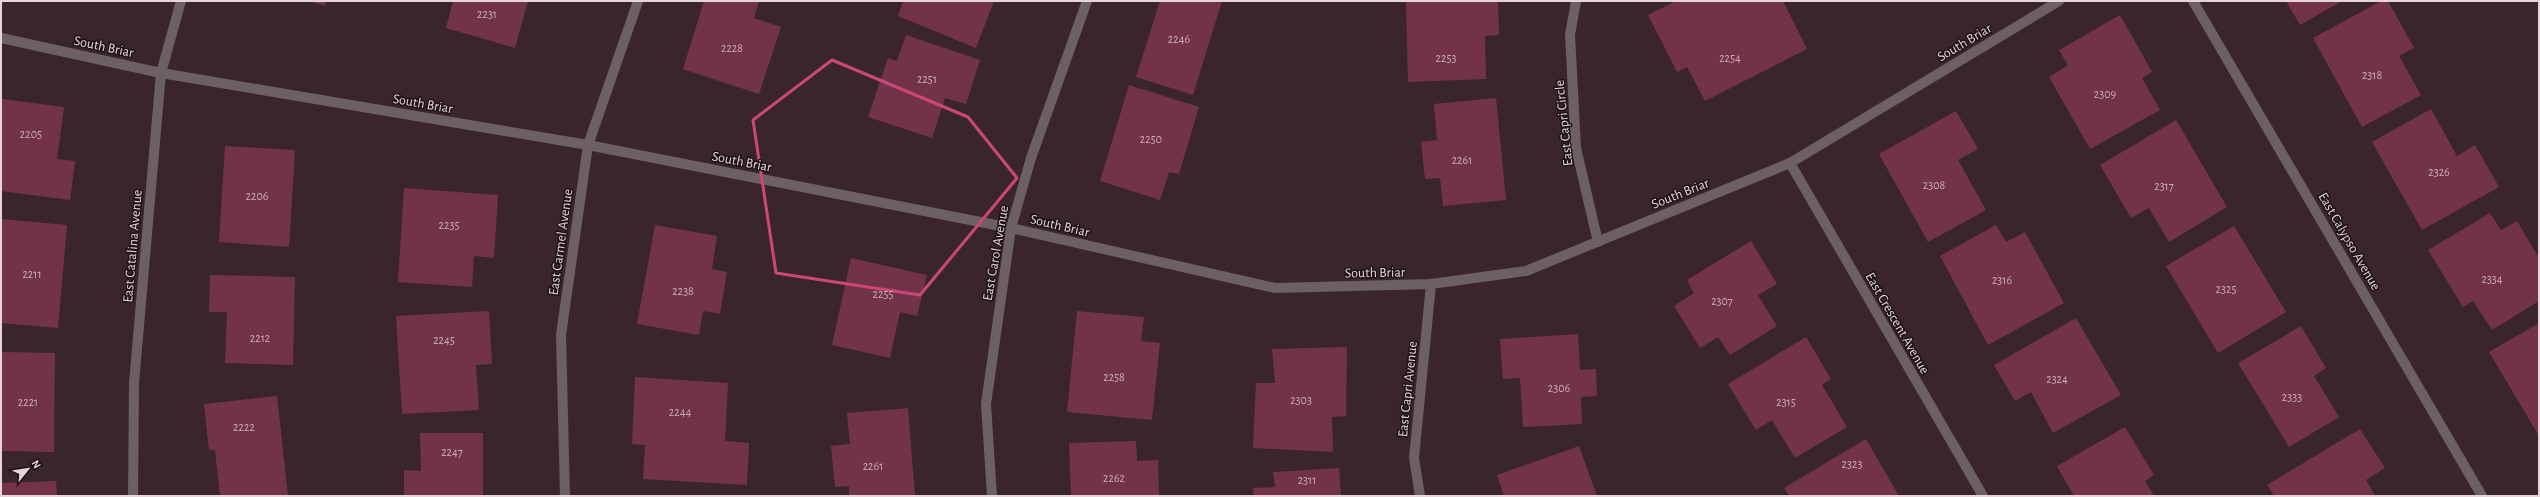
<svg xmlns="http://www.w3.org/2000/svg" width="2540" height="497" viewBox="0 0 2540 497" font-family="'Alegreya Sans',sans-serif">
<rect width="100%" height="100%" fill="#3b252c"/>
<g fill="#723349">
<polygon points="309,1 326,1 325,6"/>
<polygon points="453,1 528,1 515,48 446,28"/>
<polygon points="704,1 759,1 754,18 781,27 759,94 683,69"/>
<polygon points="903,1 994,1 976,48 898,16"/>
<polygon points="1160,1 1222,1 1193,95 1136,77"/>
<polygon points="1406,1 1498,1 1499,35 1485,36 1486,79 1408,82"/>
<polygon points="1676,1 1783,1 1807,49 1705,101 1687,67 1677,72 1648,15"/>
<polygon points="2286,1 2342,1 2300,25"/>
<polygon points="2381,1 2388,1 2414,48 2399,56 2421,95 2362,127 2313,38"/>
<polygon points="2120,15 2152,72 2142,78 2160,110 2090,149 2049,77 2068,65 2059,50"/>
<polygon points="906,35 980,60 966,104 945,98 932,138 868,117 888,58 897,61"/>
<polygon points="1129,85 1199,107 1179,174 1169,172 1160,200 1100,181"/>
<polygon points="1496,98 1506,200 1443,206 1440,178 1425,179 1421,142 1437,140 1434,104"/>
<polygon points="2,99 64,107 57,159 75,161 70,200 1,191"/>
<polygon points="2431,109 2457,156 2475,145 2499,187 2422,230 2372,142"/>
<polygon points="1956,111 1978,149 1958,160 1986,210 1928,242 1879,154"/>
<polygon points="2176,120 2227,207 2169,242 2149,208 2131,218 2100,165"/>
<polygon points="225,146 295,150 289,247 219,242"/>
<polygon points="404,188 498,195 494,258 474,256 472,287 398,282"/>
<polygon points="2490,213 2501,230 2517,221 2539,258 2539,301 2492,330 2473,301 2463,307 2428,250"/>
<polygon points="2,219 67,225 58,328 1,323"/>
<polygon points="655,225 717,236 712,269 727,272 720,314 703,311 699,335 637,324"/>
<polygon points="1996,225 2006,242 2025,232 2064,303 1988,345 1940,256"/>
<polygon points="2234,226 2286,312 2218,353 2166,266"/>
<polygon points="1751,241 1777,284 1758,295 1777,326 1730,355 1718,337 1700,348 1674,306 1694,293 1687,280"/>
<polygon points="851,258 927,275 917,316 900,312 890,358 832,345"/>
<polygon points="210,275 295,277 293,365 225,363 227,312 209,312"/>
<polygon points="489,311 492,364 476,365 479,410 402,414 396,316"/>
<polygon points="1077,311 1144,317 1141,341 1160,343 1152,420 1067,412"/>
<polygon points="2076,318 2121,395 2053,433 2031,392 2015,401 1994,365"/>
<polygon points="2539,323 2539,436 2489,352"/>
<polygon points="2301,326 2326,368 2314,376 2339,417 2289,447 2238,363"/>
<polygon points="1578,334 1580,370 1596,369 1597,396 1581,397 1582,424 1523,427 1520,378 1503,379 1500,339"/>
<polygon points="1806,337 1831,379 1822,385 1847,427 1795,458 1772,420 1756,430 1728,384"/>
<polygon points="1347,347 1346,416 1332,417 1333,452 1253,448 1256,383 1275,383 1272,349"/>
<polygon points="1,352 55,353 54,452 1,451"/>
<polygon points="635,377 728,383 725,441 749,443 747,485 643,479 645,445 632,444"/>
<polygon points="277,396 288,496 220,496 215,450 209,450 204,404"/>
<polygon points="908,408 915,496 849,496 849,486 835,487 831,446 850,444 847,413"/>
<polygon points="2125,427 2154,475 2145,481 2154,496 2074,496 2057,466"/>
<polygon points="2360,429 2385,468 2366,480 2375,496 2274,496 2267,485"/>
<polygon points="420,433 483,433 483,496 404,496 404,470 421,471"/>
<polygon points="1866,439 1899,496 1789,496 1784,488"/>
<polygon points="1136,441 1137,461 1158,460 1159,496 1071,496 1069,443"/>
<polygon points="1579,446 1597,496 1504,496 1497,475"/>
<polygon points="1339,468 1341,496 1254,496 1253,488 1275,487 1273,472"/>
<polygon points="56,481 57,496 1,496 1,483"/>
</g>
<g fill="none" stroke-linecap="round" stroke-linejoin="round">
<g stroke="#6c6064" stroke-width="10">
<polyline points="1576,1 1570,35 1576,148 1598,242"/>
<polyline points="2193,1 2482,496"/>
<polyline points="1,38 161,73 588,145 1011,228 1275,288 1431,284 1526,271 1790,163 2059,1"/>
<polyline points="1790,163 1983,496"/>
<polyline points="133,496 134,383 161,73 181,1"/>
<polyline points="565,496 561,335 588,145 638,1"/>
<polyline points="992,496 986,404 1011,228 1031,158 1087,1"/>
<polyline points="1420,496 1414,458 1431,284"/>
</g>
</g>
<path fill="none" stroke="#cb477a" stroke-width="3" stroke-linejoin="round" d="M832,60L968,117L1017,178L920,295L776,273L753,120Z"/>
<g text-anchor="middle" stroke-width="3" stroke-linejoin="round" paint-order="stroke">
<g font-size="12" fill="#c8acb5">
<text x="487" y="18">2231</text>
<text x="1179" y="43">2246</text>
<text x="732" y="52">2228</text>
<text x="1446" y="62">2253</text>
<text x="1730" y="62">2254</text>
<text x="2372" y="79">2318</text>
<text x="927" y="83">2251</text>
<text x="2105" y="98">2309</text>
<text x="31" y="138">2205</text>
<text x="1151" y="143">2250</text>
<text x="1462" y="164">2261</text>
<text x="2439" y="176">2326</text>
<text x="1934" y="189">2308</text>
<text x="2164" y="190">2317</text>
<text x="257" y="200">2206</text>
<text x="449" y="229">2235</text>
<text x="32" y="278">2211</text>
<text x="2492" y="283">2334</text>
<text x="2002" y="284">2316</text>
<text x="2226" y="293">2325</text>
<text x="683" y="295">2238</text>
<text x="883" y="298">2255</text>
<text x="1722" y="305">2307</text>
<text x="260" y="342">2212</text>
<text x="444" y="344">2245</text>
<text x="1114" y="381">2258</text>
<text x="2057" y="383">2324</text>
<text x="1559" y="392">2306</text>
<text x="2292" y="401">2333</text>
<text x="1301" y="404">2303</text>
<text x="28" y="406">2221</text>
<text x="1786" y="406">2315</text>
<text x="680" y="416">2244</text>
<text x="244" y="431">2222</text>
<text x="452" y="456">2247</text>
<text x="1852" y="468">2323</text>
<text x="873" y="470">2261</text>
<text x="1114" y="482">2262</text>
<text x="1307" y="484">2311</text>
</g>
<g font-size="14" fill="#e5d5d9" stroke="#1c1215">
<text transform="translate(1964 42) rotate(-31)" y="5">South Briar</text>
<text transform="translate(104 46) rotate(12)" y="5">South Briar</text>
<text transform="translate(423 103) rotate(10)" y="5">South Briar</text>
<text transform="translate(1563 123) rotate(-96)" y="5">East Capri Circle</text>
<text transform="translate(742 161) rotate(11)" y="5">South Briar</text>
<text transform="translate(1680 193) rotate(-22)" y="5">South Briar</text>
<text transform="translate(1060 225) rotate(13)" y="5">South Briar</text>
<text transform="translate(2350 241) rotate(60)" y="5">East Calypso Avenue</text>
<text transform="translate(560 242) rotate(-82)" y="5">East Carmel Avenue</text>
<text transform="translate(132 246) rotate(-85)" y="5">East Catalina Avenue</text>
<text transform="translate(995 253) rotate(-80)" y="5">East Carol Avenue</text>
<text transform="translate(1375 272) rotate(-1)" y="5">South Briar</text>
<text transform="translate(1898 323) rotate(60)" y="5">East Crescent Avenue</text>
<text transform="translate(1407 389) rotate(-84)" y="5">East Capri Avenue</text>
</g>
</g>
<rect width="2540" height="497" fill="none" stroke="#e5d5d9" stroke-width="4"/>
<g transform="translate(28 469) rotate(60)" stroke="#1c1215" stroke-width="3" paint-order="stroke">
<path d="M0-3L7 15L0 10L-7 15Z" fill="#e5d5d9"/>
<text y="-6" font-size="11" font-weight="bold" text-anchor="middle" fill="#e5d5d9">N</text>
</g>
</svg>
